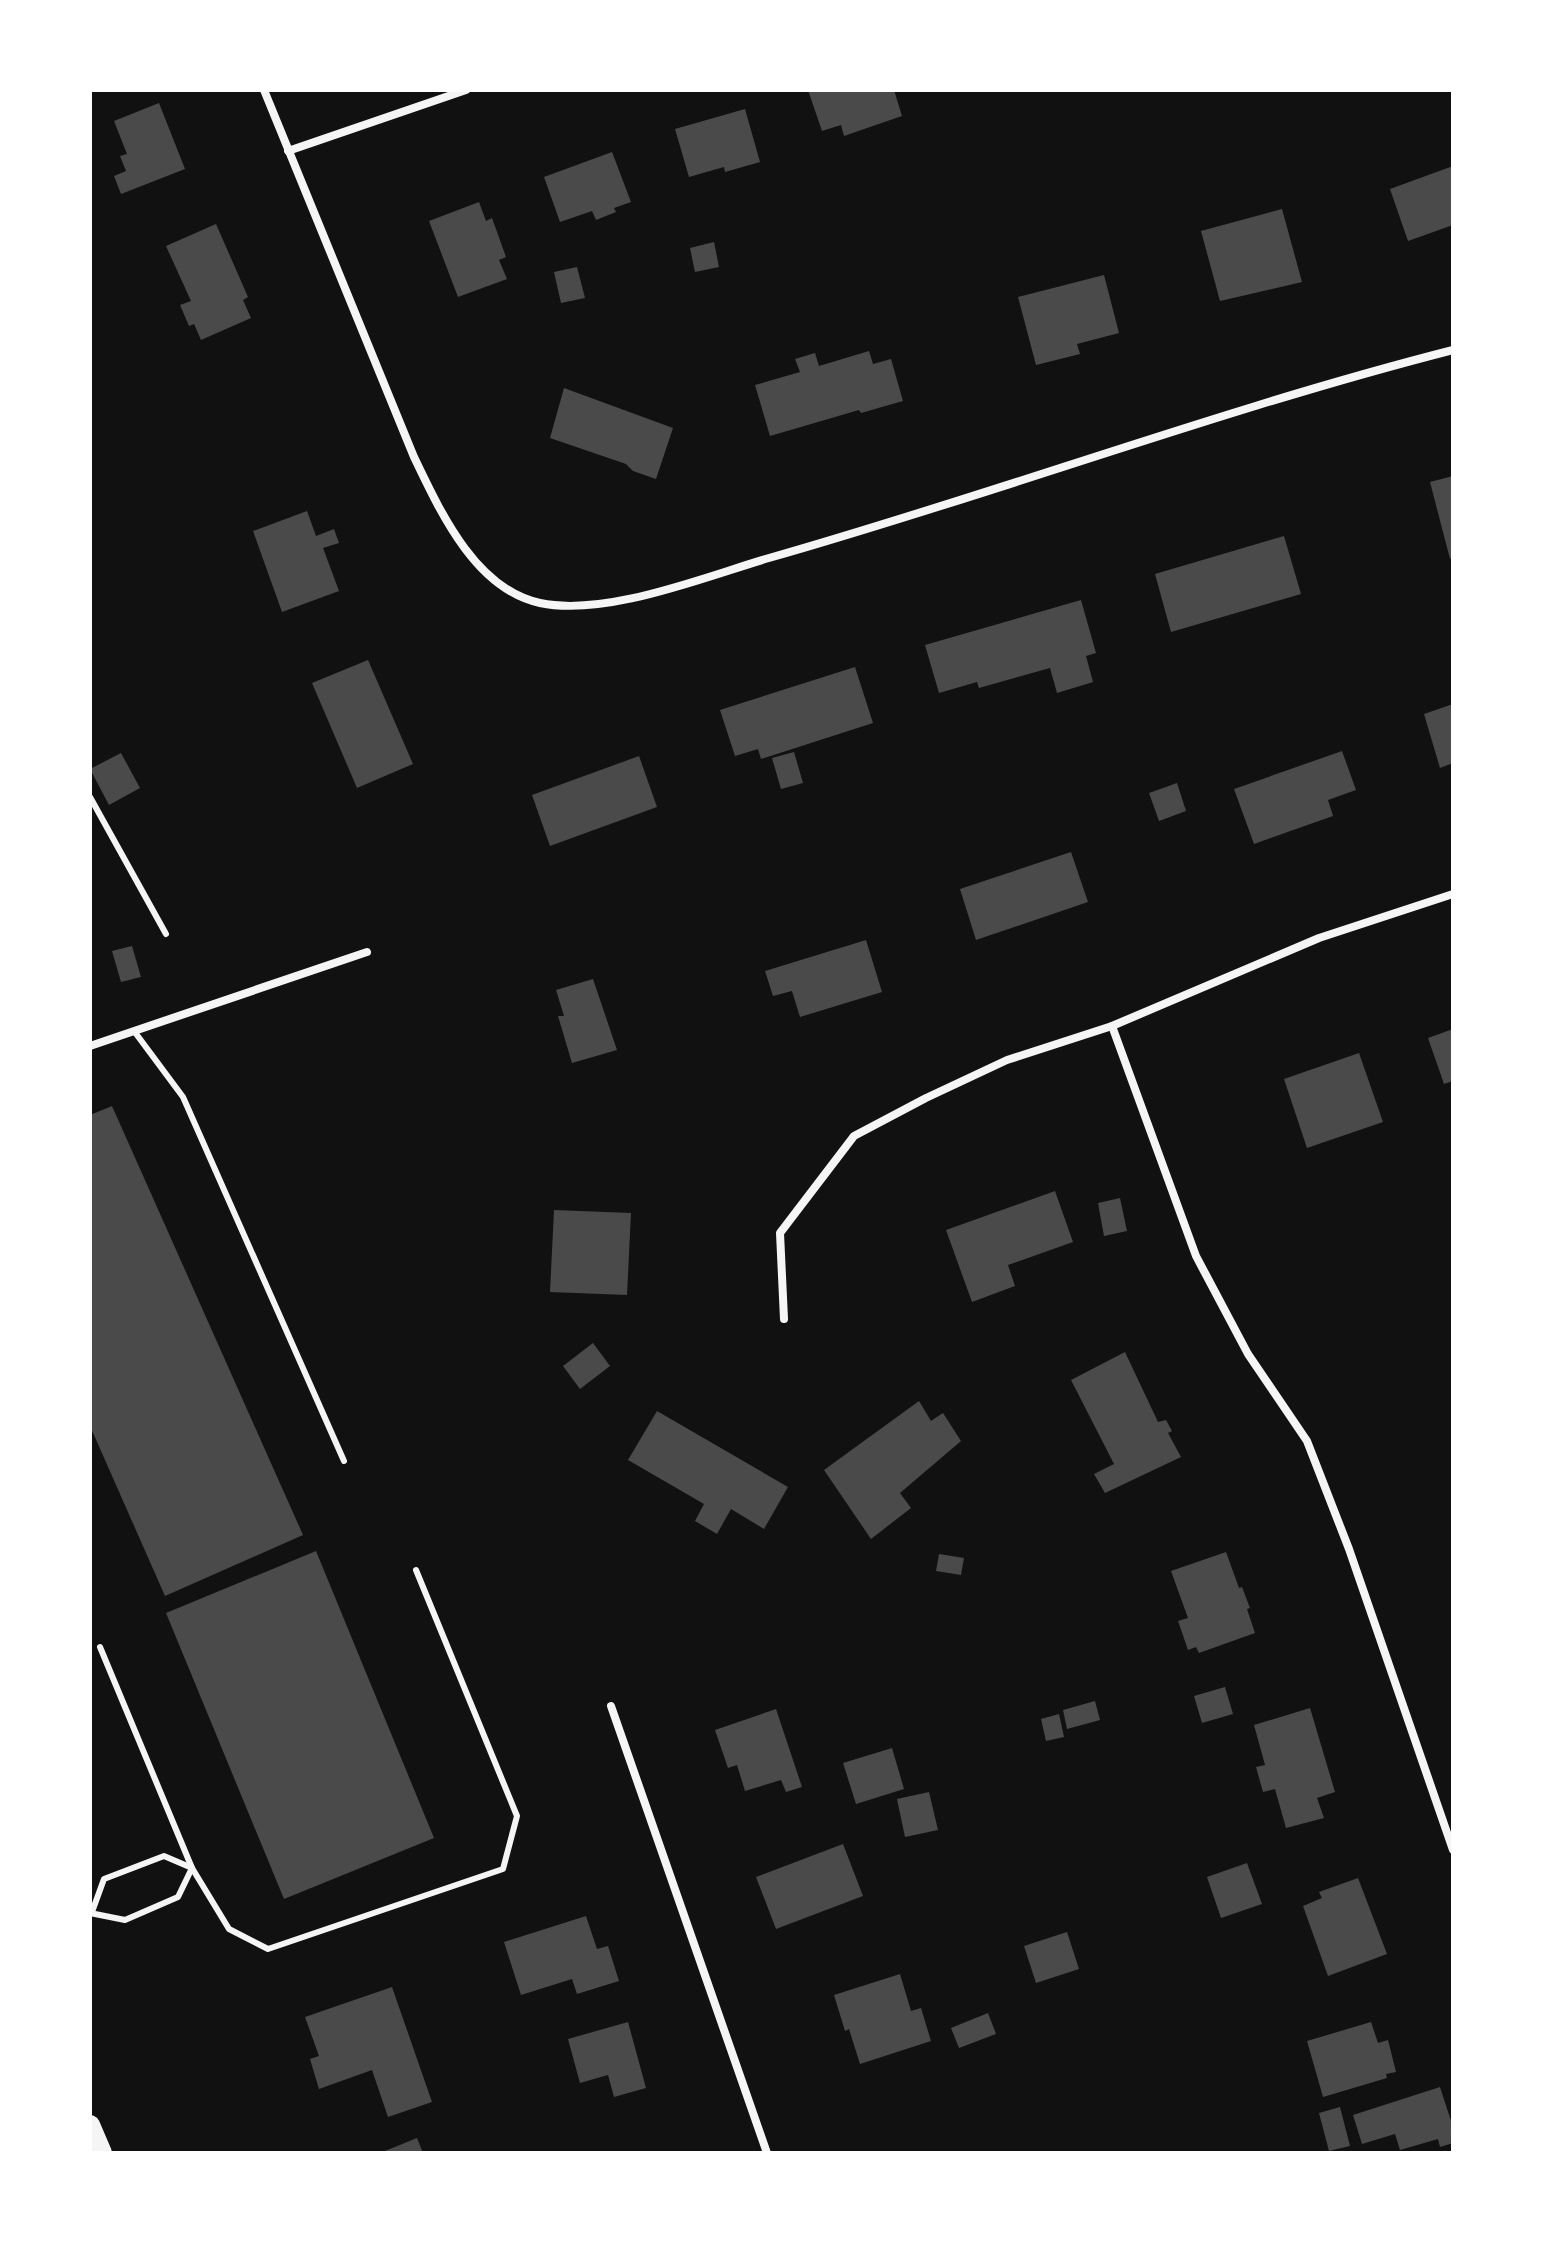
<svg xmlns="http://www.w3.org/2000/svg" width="1543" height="2243" viewBox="0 0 1543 2243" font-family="'Space Grotesk',sans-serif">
<rect width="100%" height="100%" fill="#111"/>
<g fill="#4a4a4a">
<polygon points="808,90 894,90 902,116 844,136 841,125 822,131"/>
<polygon points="159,103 185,169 121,194 114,176 126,171 120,156 127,154 114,121"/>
<polygon points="745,109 760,162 725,172 724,167 689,177 675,129"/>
<polygon points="612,152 631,202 614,208 616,212 596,220 592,211 560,222 544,177"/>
<polygon points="1453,166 1453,225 1408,241 1390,189"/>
<polygon points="479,202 486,221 492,218 506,257 499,260 507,279 458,297 429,221"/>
<polygon points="1282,209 1302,282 1220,301 1201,231"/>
<polygon points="216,224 248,297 243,300 251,318 201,340 194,324 189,326 180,305 191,301 166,246"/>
<polygon points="714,242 719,267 695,272 690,248"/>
<polygon points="577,267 585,298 561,303 554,272"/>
<polygon points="1104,275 1119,333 1077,344 1080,354 1036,365 1018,297"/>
<polygon points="869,351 873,364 891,359 903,401 861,413 859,410 770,436 755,385 800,372 795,359 815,353 819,366"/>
<polygon points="564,388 673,428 656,479 633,471 626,464 550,438"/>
<polygon points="1453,476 1453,558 1450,559 1430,482"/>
<polygon points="307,511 316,536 334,529 339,543 323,548 339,591 282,612 253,531"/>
<polygon points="1284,536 1301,594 1171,632 1155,574"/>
<polygon points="1081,600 1096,653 1086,656 1093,682 1057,693 1050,668 979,688 977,682 939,693 925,645"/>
<polygon points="368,660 413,764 357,788 312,683"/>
<polygon points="855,667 873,723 761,759 758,749 735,756 720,710"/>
<polygon points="1453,704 1453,763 1440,768 1424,714"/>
<polygon points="1342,751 1356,790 1328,800 1333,816 1254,844 1234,789"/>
<polygon points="794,752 803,783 781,789 772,758"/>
<polygon points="121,753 140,788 109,805 90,769"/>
<polygon points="639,756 657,807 550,846 532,795"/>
<polygon points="1177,783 1186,811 1159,821 1149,793"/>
<polygon points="1071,852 1088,902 976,940 960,889"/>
<polygon points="866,940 882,992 800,1017 792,991 773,996 765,971"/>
<polygon points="132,946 141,977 121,982 112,951"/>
<polygon points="593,979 617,1050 572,1063 558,1016 564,1016 556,990"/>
<polygon points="1453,1029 1453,1081 1444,1084 1428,1038"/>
<polygon points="1359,1053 1383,1122 1307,1148 1284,1079"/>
<polygon points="112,1106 303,1535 165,1596 90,1426 90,1115"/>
<polygon points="1055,1191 1073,1242 1008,1265 1015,1286 972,1302 946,1230"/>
<polygon points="1120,1198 1127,1231 1104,1236 1098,1203"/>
<polygon points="554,1210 631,1213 627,1295 550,1292"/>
<polygon points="593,1343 610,1366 580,1389 563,1366"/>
<polygon points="1125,1352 1158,1422 1166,1420 1172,1431 1168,1433 1181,1457 1105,1493 1094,1474 1114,1464 1071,1380"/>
<polygon points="919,1401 931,1421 943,1413 961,1441 900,1493 911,1508 871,1539 824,1470"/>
<polygon points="657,1411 788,1487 764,1529 731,1509 717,1534 695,1521 704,1504 628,1460"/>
<polygon points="316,1551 434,1838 284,1899 166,1613"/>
<polygon points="1226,1552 1239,1588 1242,1587 1250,1608 1247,1609 1255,1633 1199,1653 1196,1647 1188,1650 1178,1621 1188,1618 1171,1571"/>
<polygon points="939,1554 964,1558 961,1575 936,1571"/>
<polygon points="1225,1687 1233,1714 1202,1723 1194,1696"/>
<polygon points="1095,1701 1100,1720 1067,1729 1063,1710"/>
<polygon points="1310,1708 1335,1792 1317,1798 1324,1818 1286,1828 1275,1789 1263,1792 1256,1767 1265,1765 1254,1725"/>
<polygon points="776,1709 802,1787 786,1792 781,1780 745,1791 737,1765 728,1768 715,1730"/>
<polygon points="1059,1714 1064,1737 1046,1741 1041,1719"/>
<polygon points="892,1748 904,1789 856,1804 843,1763"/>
<polygon points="929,1792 938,1830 905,1837 897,1799"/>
<polygon points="843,1844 863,1896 776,1929 756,1877"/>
<polygon points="1247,1863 1262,1904 1221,1918 1207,1877"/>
<polygon points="1358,1878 1387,1954 1328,1976 1303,1906 1322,1898 1319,1892"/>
<polygon points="586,1916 597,1949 608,1946 619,1981 577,1994 572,1979 521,1995 504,1942"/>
<polygon points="1067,1932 1079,1969 1036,1983 1024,1946"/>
<polygon points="900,1974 911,2011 921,2008 931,2041 860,2064 849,2029 845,2031 834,1995"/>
<polygon points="392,1987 432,2102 388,2117 372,2070 319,2089 310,2059 319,2056 305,2017"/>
<polygon points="988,2013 996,2034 959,2048 951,2028"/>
<polygon points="628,2022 646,2088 614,2097 608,2075 580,2083 568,2039"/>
<polygon points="1371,2022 1378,2043 1388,2040 1396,2072 1386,2074 1387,2078 1323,2097 1307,2041"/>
<polygon points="1440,2087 1453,2127 1453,2143 1440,2147 1438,2139 1400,2150 1395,2134 1362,2144 1353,2115"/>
<polygon points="1340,2107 1350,2146 1329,2151 1319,2113"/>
<polygon points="417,2138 423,2153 380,2153"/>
</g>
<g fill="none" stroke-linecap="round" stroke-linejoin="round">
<g stroke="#f5f5f5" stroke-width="6">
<polyline points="90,797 166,934"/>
<polyline points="134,1031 183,1097 344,1461"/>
<polyline points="100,1647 192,1868 229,1929 268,1949 503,1869 517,1816 416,1570"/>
<polyline points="90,1913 125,1920 178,1897 192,1868 164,1856 104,1879 92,1912"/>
</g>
<g stroke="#f5f5f5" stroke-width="8">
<path d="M264,90L414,457C440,511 475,589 540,603C606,617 704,577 769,558C998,493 1222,409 1453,350"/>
<polyline points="288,151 466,90"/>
<polyline points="1112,1026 1196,1256 1248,1354 1307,1441 1349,1549 1453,1850"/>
<polyline points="90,1046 367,952"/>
<polyline points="784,1319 780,1233 854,1136 926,1098 1007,1060 1112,1026 1319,938 1453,894"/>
<polyline points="611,1706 767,2153"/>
</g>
<polyline stroke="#f5f5f5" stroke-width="20" points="90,2125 102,2153"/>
</g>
<rect width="1543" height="2243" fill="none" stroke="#ffffff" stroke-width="184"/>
</svg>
